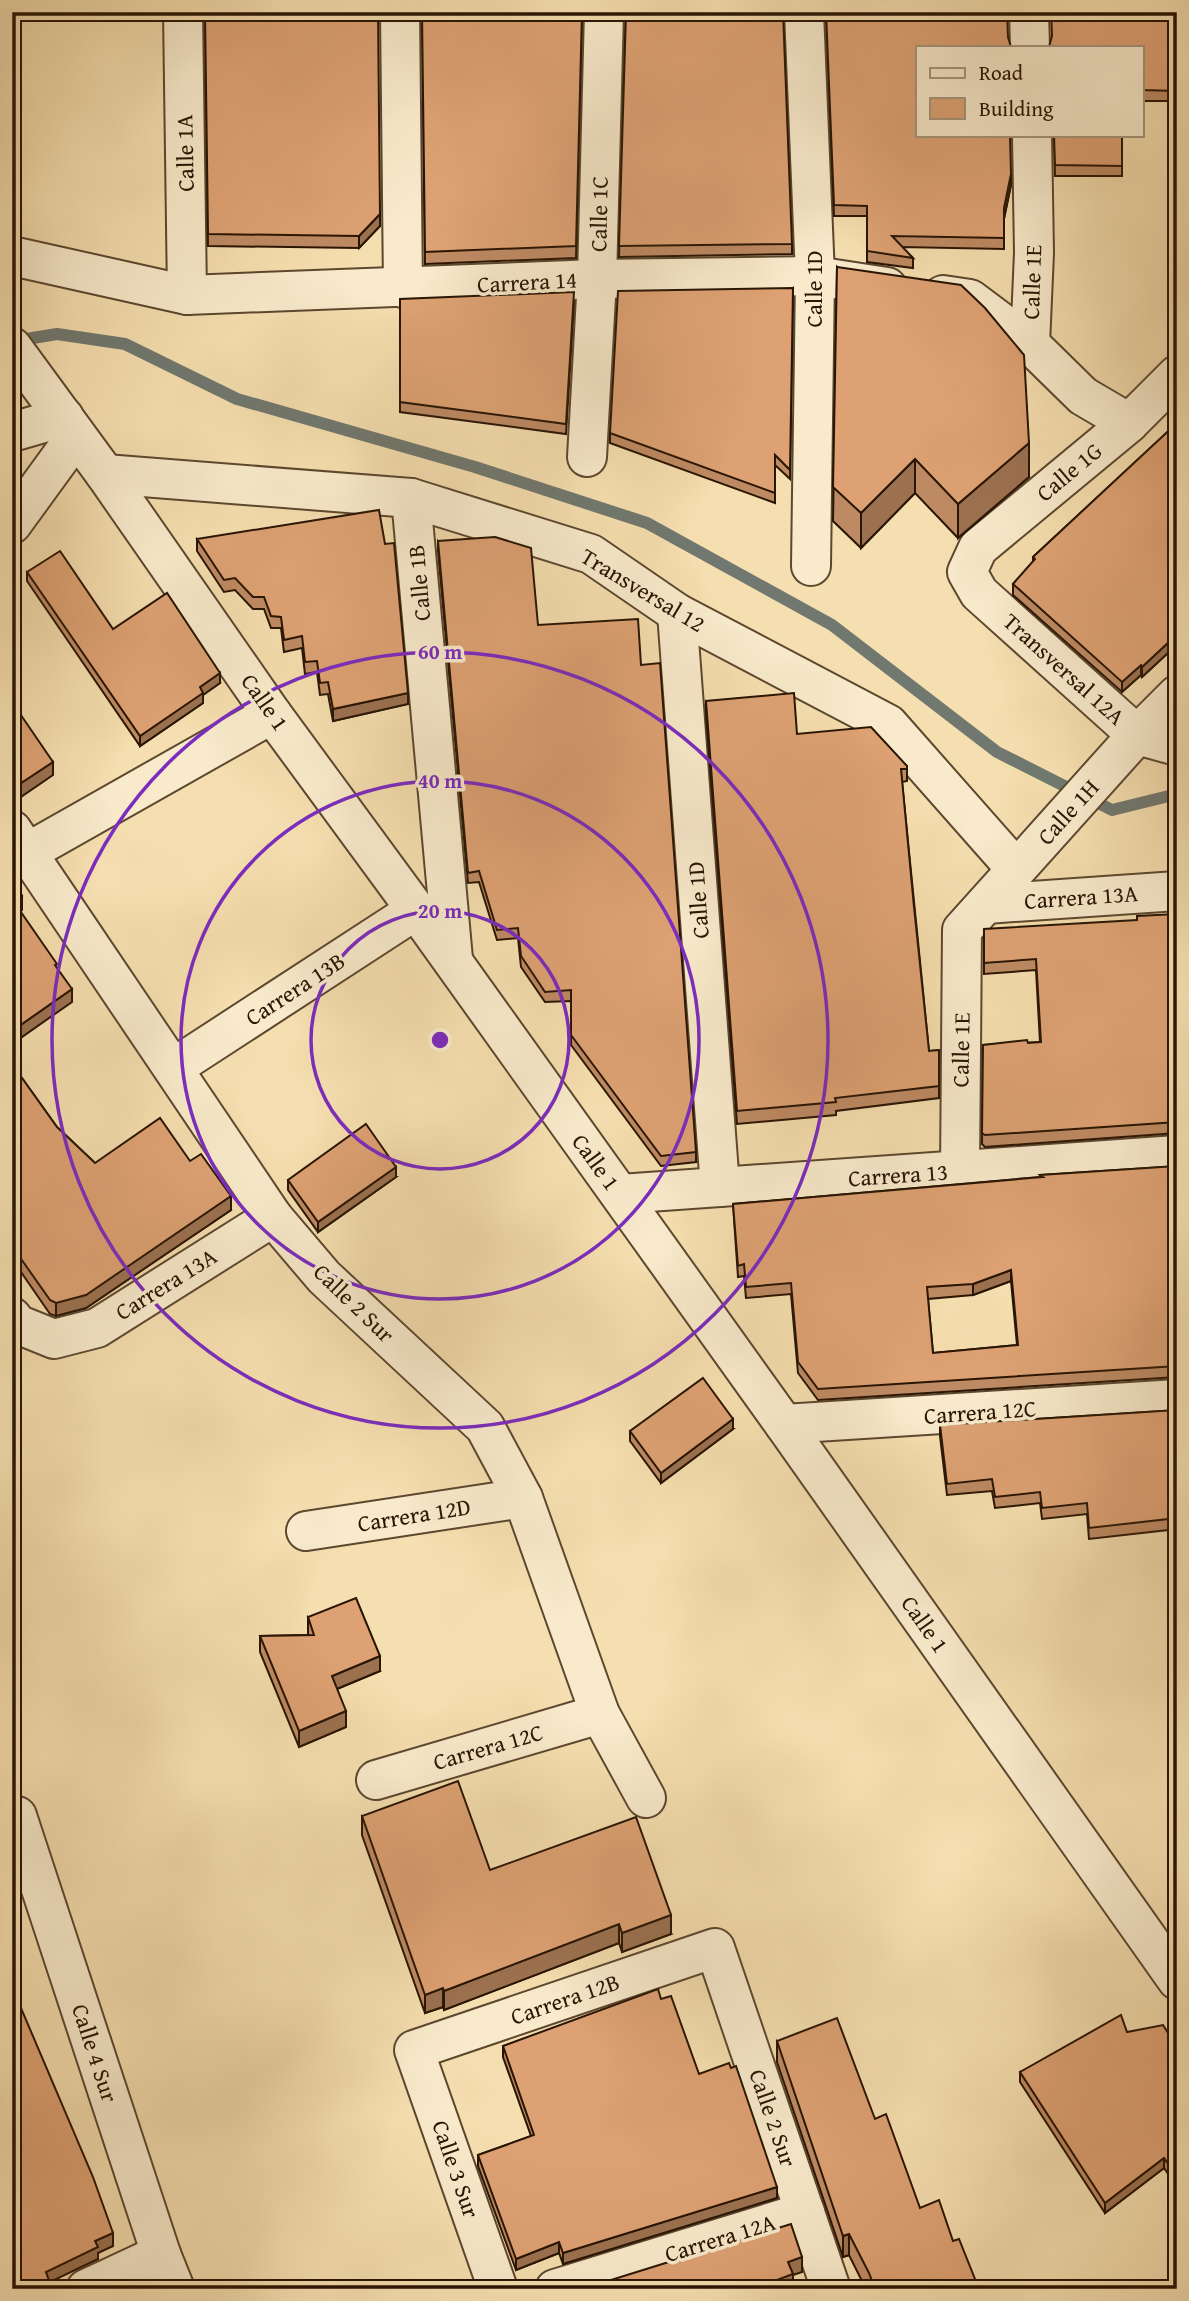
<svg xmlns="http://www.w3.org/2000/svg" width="1189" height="2301" viewBox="0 0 1189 2301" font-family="'Gentium Book Plus',serif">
<rect width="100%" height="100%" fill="#f5deaf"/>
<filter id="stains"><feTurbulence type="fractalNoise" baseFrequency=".00286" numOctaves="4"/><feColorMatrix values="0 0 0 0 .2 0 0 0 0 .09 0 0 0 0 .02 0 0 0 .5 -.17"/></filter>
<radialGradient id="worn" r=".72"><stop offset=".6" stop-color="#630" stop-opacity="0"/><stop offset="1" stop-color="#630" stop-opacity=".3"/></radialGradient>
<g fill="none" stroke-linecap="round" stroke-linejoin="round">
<polyline stroke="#70786f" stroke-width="12" points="14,341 57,334 125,344 237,399 475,467 647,523 832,625 997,752 1112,810 1177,794"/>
<g stroke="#5c472f" stroke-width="42">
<g id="street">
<polyline points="183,12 187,295"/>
<polyline points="400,12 403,288"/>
<polyline points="804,12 815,276 811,566"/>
<polyline points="1029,12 1030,47"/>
<polyline points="12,256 187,295 597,279 815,276 887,287"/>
<polyline points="943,295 970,299 1030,344 1083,396 1129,423"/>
<polyline points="1030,344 1034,253 1032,135"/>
<polyline points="12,347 105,474 272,714 416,910 784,1424 1177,1980"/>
<polyline points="1177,375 1129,423 978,548 967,572 979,593 1137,735 1177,746"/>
<polyline points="12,432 64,417"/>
<polyline points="587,457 597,279 604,12"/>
<polyline points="105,474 411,498 591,554 677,613 888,724 1016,869"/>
<polyline points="411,498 453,959"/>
<polyline points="12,524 76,436"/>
<polyline points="677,613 720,1187"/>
<polyline points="12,830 273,1217 324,1277 485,1427 523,1498 600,1714 646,1798"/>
<polyline points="28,852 272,714"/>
<polyline points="986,904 1177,891"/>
<polyline points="173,1068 416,910"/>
<polyline points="960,1170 962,930 1137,735 1177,695"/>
<polyline points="620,1194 1177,1155"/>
<polyline points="12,1317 17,1324 54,1339 97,1328 273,1217"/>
<polyline points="784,1424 1177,1399"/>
<polyline points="306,1531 523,1498"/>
<polyline points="376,1780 600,1714"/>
<polyline points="17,1816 161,2254 175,2289"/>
<polyline points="86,2289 161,2254"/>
<polyline points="498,2289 414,2050 715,1948 831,2289"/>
<polyline points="555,2289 805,2212"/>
</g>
</g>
<use href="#street" stroke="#f8eacb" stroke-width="38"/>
</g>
<g fill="#be8a63" stroke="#291504" stroke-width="2" fill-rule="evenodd">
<polygon points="205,12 380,226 359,248 208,246"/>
<polygon points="422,12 582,12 576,258 425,264"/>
<polygon points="626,12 792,244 792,254 619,257"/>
<polygon points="826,12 918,47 1011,185 1004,218 1004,249 902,247 913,258 913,268 867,262 867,216 834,216"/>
<polygon points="1177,12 1177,101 1142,101 1142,47"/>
<polygon points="1054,135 1122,135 1122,176 1055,176"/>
<polygon points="837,267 1029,477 958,538 915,493 861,548 833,521"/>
<polygon points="793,288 790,479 775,465 775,503 610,443 610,433"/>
<polygon points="400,299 574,302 566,434 400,412"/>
<polygon points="1177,423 1177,658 1170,651 1142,677 1141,675 1122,692 1013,595 1013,584 1033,562 1033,557"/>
<polygon points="197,539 408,704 333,721 328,694 320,695 317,672 305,674 302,648 284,652 281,628 271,628 264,609 253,609 235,590 224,592 197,551"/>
<polygon points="438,541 538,625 641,665 696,1152 696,1162 661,1166 571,1045 571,1001 545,1002 521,967 518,938 497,940 479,882 468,883 438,551"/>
<polygon points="27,572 113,629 220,683 203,695 203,703 140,746 27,581"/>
<polygon points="706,701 797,734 907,766 907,781 902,782 929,1051 939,1050 939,1098 836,1111 836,1115 737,1124 706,714"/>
<polygon points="1177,914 1177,1133 985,1147 982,1144 983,1045 1040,1042 1036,970 984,974 984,963 1137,920"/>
<polygon points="12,1064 57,1127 95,1163 190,1161 231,1210 86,1308 56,1316 50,1314 12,1259"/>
<path d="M1177,1166V1377L818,1400L798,1373L791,1294L746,1298L744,1276L738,1277L733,1204L1040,1177V1175ZM1011,1281L1017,1345L933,1353L928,1299L973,1295Z"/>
<polygon points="396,1177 318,1232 288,1190 288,1180"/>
<polygon points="1177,1410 1177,1529 1089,1539 1087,1514 1042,1519 1040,1503 995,1508 992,1491 947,1495 940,1436 940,1425"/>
<polygon points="733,1429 661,1483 630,1441 630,1431"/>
<polygon points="308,1617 380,1671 337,1689 346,1727 299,1747 260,1652 260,1636 308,1635"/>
<polygon points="362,1816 490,1870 671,1934 622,1952 619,1943 444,2010 443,2007 425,2013 362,1835"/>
<polygon points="661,1999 699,2074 777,2198 563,2264 559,2253 516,2270 478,2166 478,2155 531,2136 503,2057 503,2046"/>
<polygon points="1127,2032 1177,2047 1177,2187 1164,2168 1105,2213 1020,2082 1020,2072"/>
<polygon points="777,2041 875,2119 920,2208 953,2241 979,2289 866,2289 849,2255 843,2257 777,2062"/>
</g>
<g fill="#9b7150" stroke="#291504" stroke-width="2">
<polygon points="1011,174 1011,185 1004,219 1004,208"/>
<polygon points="380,214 380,226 359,248 359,236"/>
<polygon points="1029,443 1029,477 958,538 958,504"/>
<polygon points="915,459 915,493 861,548 861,513"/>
<polygon points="1170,641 1170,651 1142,677 1142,667"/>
<polygon points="1141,665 1141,675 1122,692 1122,682"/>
<polygon points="220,673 220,683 203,695 203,703 140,746 140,736 200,687"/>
<polygon points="408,693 408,704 333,721 333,709"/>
<polygon points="53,762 53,775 12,803 12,789"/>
<polygon points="22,896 22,910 14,915 14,902"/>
<polygon points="72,989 72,1002 12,1044 12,1031"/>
<polygon points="396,1167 396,1177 318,1232 318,1222"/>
<polygon points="231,1196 231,1210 86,1308 56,1316 56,1303"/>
<polygon points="1011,1270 1011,1281 973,1295 973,1284"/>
<polygon points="733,1419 733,1429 661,1483 661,1473"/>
<polygon points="380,1656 380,1671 332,1691 332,1676"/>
<polygon points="346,1711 346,1727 299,1747 299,1731"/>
<polygon points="671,1915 671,1934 622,1952 622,1933"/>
<polygon points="619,1924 619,1943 444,2010 444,1991"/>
<polygon points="443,1988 443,2007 425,2013 425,1995"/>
<polygon points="1164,2158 1164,2168 1105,2213 1105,2203"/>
<polygon points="777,2187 777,2198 563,2264 563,2253"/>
<polygon points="113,2233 113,2246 98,2253 98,2259 46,2284 46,2272 95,2241"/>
<polygon points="849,2234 849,2255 843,2257 843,2236"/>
<polygon points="559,2242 559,2253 516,2270 516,2259"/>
<polygon points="802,2257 802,2272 793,2275 793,2289 753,2289 788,2262"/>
</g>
<g fill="#dda173" stroke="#291504" stroke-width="2" fill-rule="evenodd">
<polygon points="205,12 378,12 380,214 359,236 208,234"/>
<polygon points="422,12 582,12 576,246 425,252"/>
<polygon points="626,12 783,12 792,244 619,246"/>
<polygon points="826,12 1007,12 1008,37 1011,47 918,47 918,135 1010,135 1011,174 1004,208 1004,238 892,236 913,258 867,251 867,206 834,205"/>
<polygon points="1051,12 1177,12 1177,91 1142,90 1142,47 1049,47 1052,36"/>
<polygon points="1054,135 1122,135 1122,166 1055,165"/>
<polygon points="837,267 961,285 985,308 1024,355 1029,443 958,504 915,459 861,513 833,487"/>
<polygon points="793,288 790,470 775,455 775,493 610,433 618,291"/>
<polygon points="574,292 566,424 400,402 400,299"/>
<polygon points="1177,423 1177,648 1170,641 1142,667 1141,665 1122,682 1013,584 1035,559 1033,557"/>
<polygon points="379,510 385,544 394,543 408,693 333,709 328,682 320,683 317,661 305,662 302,636 284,640 281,617 271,616 264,597 253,597 235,578 224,580 197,539"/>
<polygon points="495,537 531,548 538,625 638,619 641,665 660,663 696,1152 661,1156 571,1035 571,990 545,992 521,956 518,928 497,930 479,871 468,873 438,541"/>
<polygon points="60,551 113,629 167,593 220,673 200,687 203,693 140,736 27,572"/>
<polygon points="794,693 797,734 871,727 907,766 907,769 901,769 914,907 929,1051 939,1050 939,1086 835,1098 836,1102 737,1111 706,701"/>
<polygon points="12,702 53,762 12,789"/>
<polygon points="12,883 22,896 14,902 57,964 55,965 72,989 12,1031"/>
<polygon points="1177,914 1177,1122 985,1135 982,1133 983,1045 1027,1040 1028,1043 1041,1042 1036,959 984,963 984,929 1137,920 1137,916"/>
<polygon points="12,1064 57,1127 95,1163 160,1118 190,1161 201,1154 231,1196 86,1295 56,1303 50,1300 12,1246"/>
<polygon points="366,1124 396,1167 318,1222 288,1180"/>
<path d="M1177,1166V1366L818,1389L798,1362L791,1283L746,1287L744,1264L738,1266L733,1204L1043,1177L1040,1175ZM1011,1270L1018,1345L933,1353L927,1287L973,1284Z"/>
<polygon points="703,1378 733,1419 661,1473 630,1431"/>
<polygon points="1177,1410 1177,1518 1089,1528 1087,1503 1042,1508 1040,1492 995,1497 992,1479 947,1484 940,1425"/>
<polygon points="356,1598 380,1656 332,1676 346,1711 299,1731 260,1636 314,1635 308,1617"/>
<polygon points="458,1781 490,1870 636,1817 671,1915 622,1933 619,1924 444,1991 443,1988 425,1995 362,1816"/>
<polygon points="658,1989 661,1999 671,1996 699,2074 729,2063 731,2068 736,2066 777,2187 563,2253 559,2242 516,2259 478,2155 534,2135 503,2046"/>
<polygon points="15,1994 93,2177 113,2233 95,2241 98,2247 46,2272 52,2289 12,2289 12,1995"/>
<polygon points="1121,2015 1127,2032 1163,2025 1177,2047 1177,2177 1164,2158 1105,2203 1020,2072"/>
<polygon points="837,2018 875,2119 886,2114 920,2208 939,2200 953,2241 959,2239 979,2289 875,2289 869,2273 849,2234 843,2236 777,2041"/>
<polygon points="791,2224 802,2257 788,2262 793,2274 753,2289 582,2289"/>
</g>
<g fill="none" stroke="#7b2cbf" stroke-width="3.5">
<circle cx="440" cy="1040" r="129"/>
<circle cx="440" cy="1040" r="259"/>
<circle cx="440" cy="1040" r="388"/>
</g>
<g text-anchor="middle" stroke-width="7" stroke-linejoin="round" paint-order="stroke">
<g font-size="23" fill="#291504" stroke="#f8eacb">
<text transform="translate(185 153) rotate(-91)" y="8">Calle 1A</text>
<text transform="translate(599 214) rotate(-89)" y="8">Calle 1C</text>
<text transform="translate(527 282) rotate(-3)" y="8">Carrera 14</text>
<text transform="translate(1032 282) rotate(-88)" y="8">Calle 1E</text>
<text transform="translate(814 289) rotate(-90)" y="8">Calle 1D</text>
<text transform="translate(1069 472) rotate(-40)" y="8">Calle 1G</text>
<text transform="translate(419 583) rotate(-95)" y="8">Calle 1B</text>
<text transform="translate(643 590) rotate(31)" y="8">Transversal 12</text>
<text transform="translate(1064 669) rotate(42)" y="8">Transversal 12A</text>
<text transform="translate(265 702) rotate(55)" y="8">Calle 1</text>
<text transform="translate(1068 812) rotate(-48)" y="8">Calle 1H</text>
<text transform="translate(1081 897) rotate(-4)" y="8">Carrera 13A</text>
<text transform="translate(698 900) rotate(-94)" y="8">Calle 1D</text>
<text transform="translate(295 989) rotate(-33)" y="8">Carrera 13B</text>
<text transform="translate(961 1050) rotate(-89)" y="8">Calle 1E</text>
<text transform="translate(596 1162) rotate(54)" y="8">Calle 1</text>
<text transform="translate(898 1175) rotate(-4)" y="8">Carrera 13</text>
<text transform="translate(166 1284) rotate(-32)" y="8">Carrera 13A</text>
<text transform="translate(354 1303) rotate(44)" y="8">Calle 2 Sur</text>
<text transform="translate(980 1412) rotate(-4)" y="8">Carrera 12C</text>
<text transform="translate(414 1515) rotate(-9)" y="8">Carrera 12D</text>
<text transform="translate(925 1624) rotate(55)" y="8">Calle 1</text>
<text transform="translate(488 1747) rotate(-16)" y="8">Carrera 12C</text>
<text transform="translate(565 1999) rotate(-19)" y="8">Carrera 12B</text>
<text transform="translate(95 2053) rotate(72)" y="8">Calle 4 Sur</text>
<text transform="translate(773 2118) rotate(71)" y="8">Calle 2 Sur</text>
<text transform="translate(456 2169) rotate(71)" y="8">Calle 3 Sur</text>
<text transform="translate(720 2238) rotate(-17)" y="8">Carrera 12A</text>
</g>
</g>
<circle cx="440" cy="1040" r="10" fill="#7b2cbf" stroke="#f8eacb" stroke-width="3.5"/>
<g font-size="21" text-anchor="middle" font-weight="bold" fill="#7b2cbf" stroke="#f8eacb" stroke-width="7" stroke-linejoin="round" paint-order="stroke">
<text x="440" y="659">60 m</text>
<text x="440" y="788">40 m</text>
<text x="440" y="918">20 m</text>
</g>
<rect width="1189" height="2301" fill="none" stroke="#f5deaf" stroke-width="42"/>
<rect x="14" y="14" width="1161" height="2273" fill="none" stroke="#291504" stroke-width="3.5"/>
<rect x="21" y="21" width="1147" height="2259" fill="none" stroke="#291504" stroke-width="2"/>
<rect x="916" y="46" width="228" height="91" fill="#f8eacb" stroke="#a5957b" stroke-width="2"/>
<rect x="930" y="68" width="35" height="10" fill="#f8eacb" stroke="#a5957b" stroke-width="2"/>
<text x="979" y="80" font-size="21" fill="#291504">Road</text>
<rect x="930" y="98" width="35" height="21" fill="#dda173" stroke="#a5957b" stroke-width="2"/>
<text x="979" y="116" font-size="21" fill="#291504">Building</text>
<rect width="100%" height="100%" filter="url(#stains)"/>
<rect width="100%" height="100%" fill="url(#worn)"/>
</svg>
